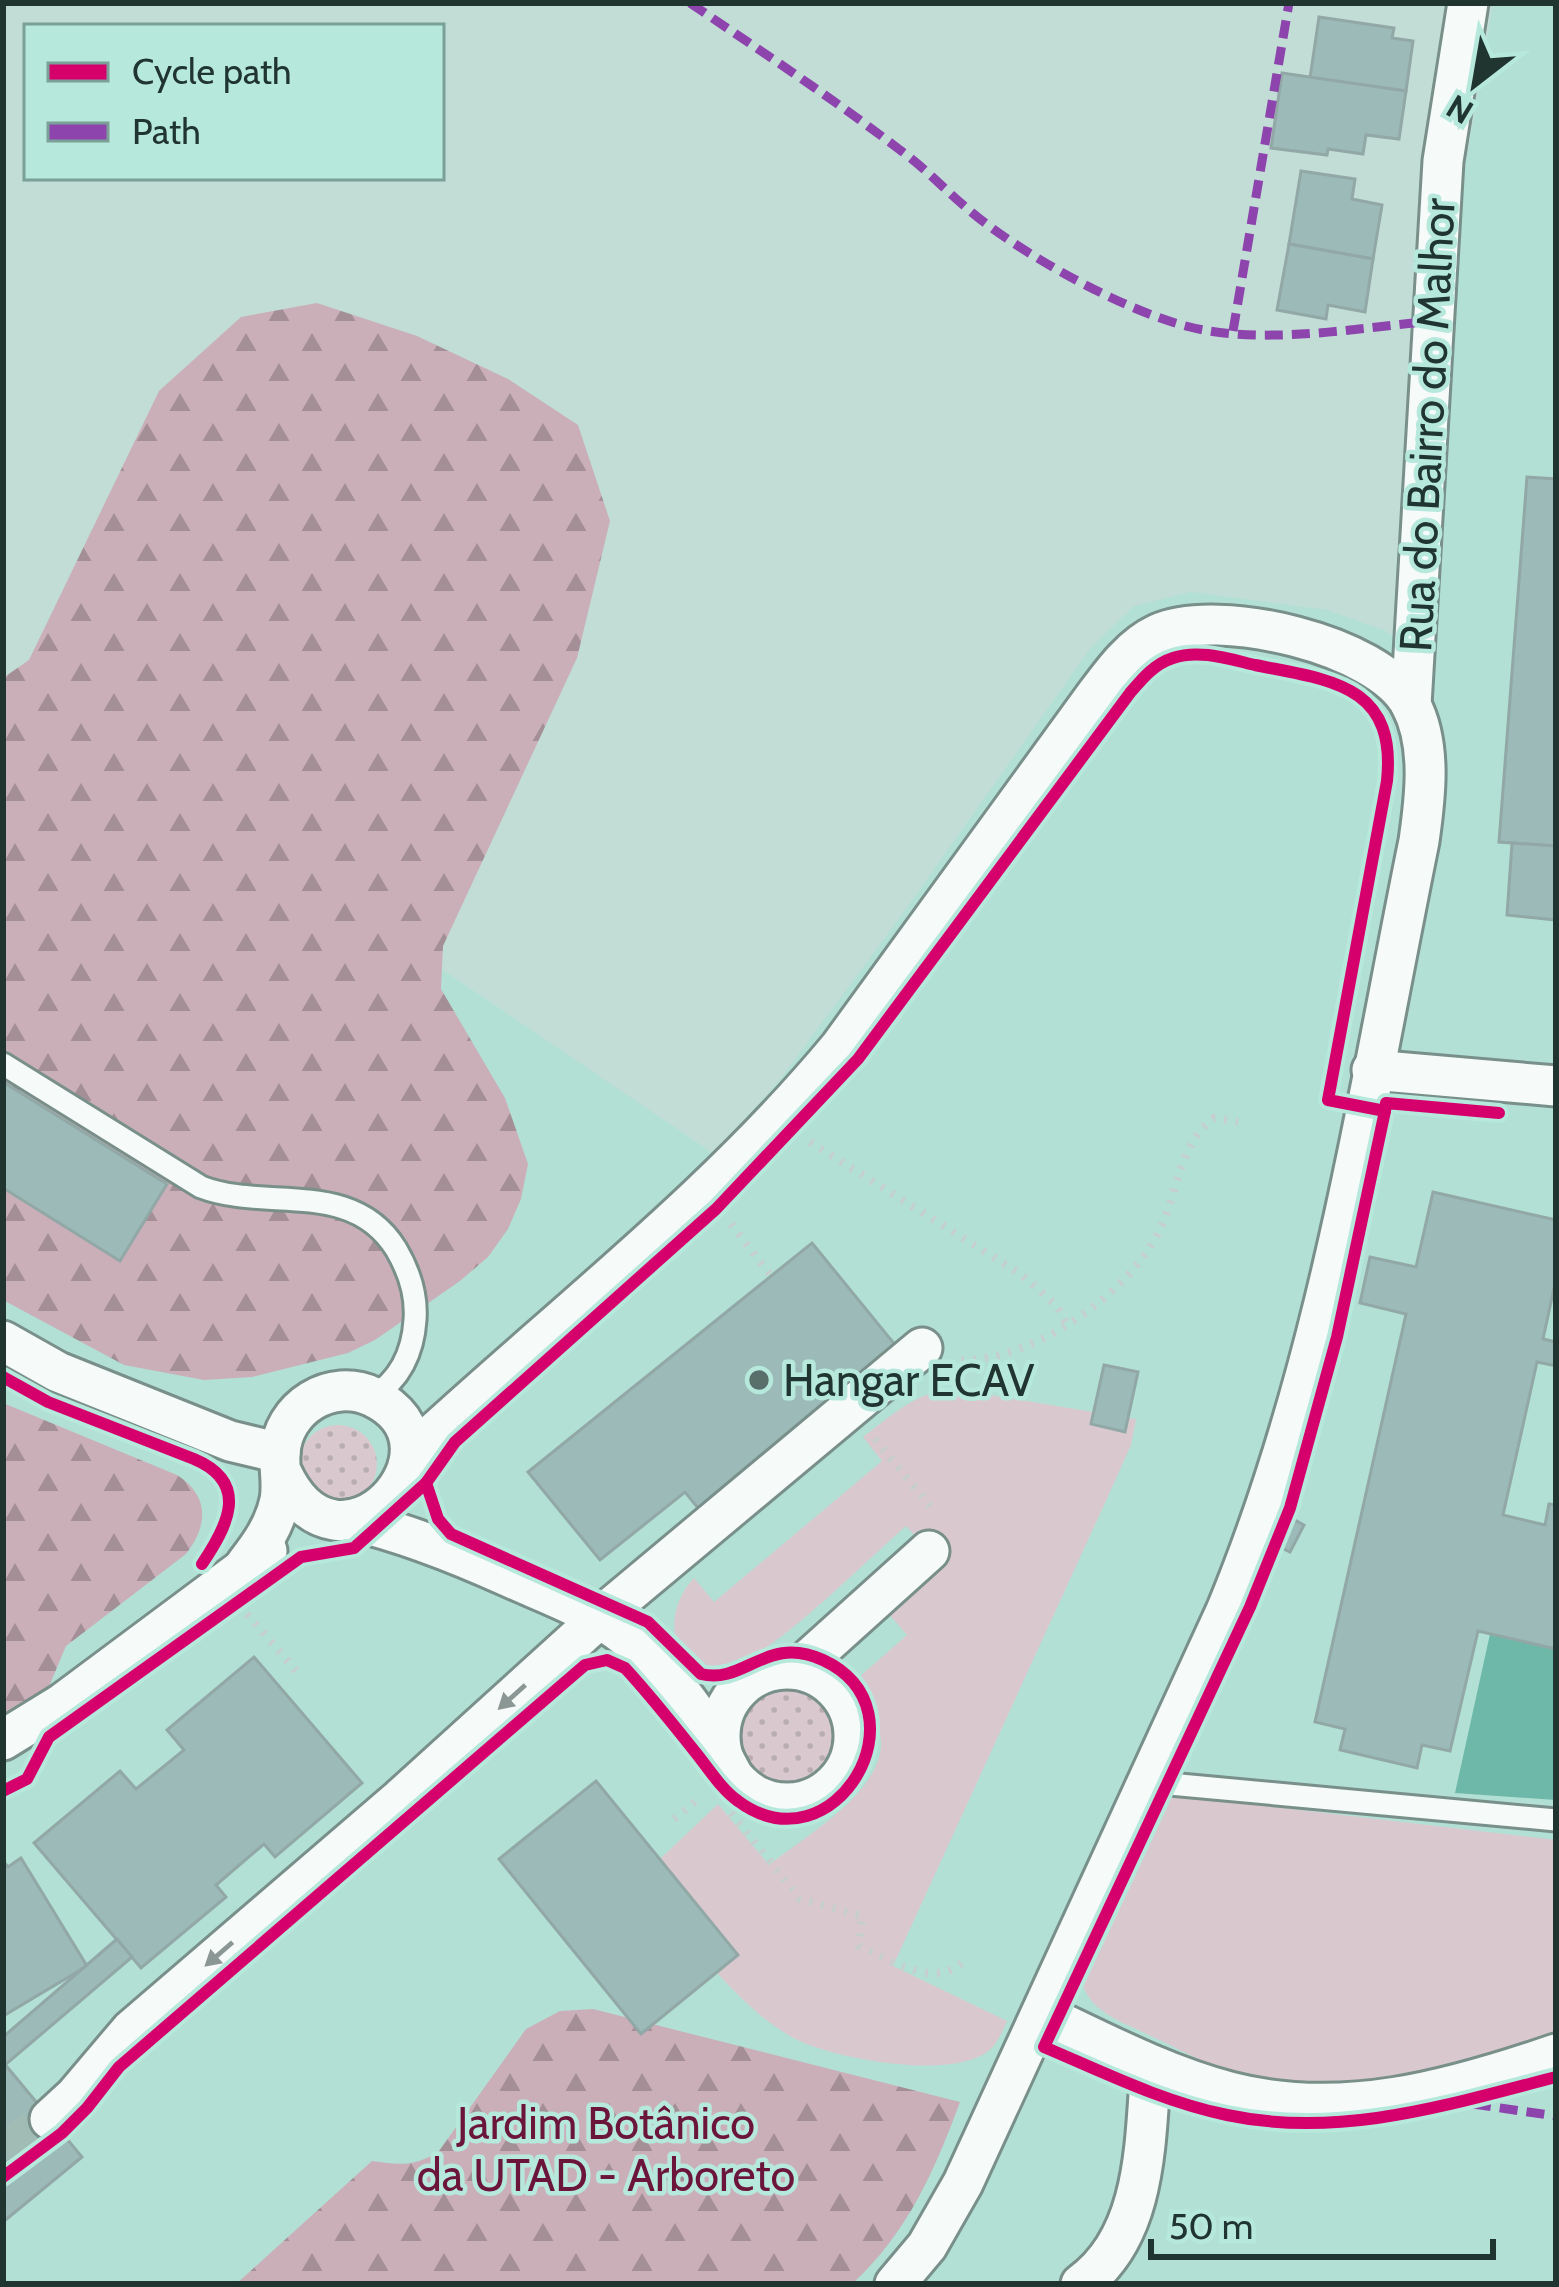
<svg xmlns="http://www.w3.org/2000/svg" width="1559" height="2287" viewBox="0 0 1559 2287" font-family="Cabin,sans-serif">
<defs>
<pattern id="grass-dots" width="8" height="8" patternUnits="userSpaceOnUse" patternTransform="scale(3)"><rect width="8" height="8" fill="#d9c9ce"/><path d="M2 2h.1M6 6h.1" fill="none" stroke="#baadb1" stroke-width="1.8" stroke-linecap="round"/></pattern>
<pattern id="forest-firs" width="22" height="20" patternUnits="userSpaceOnUse" patternTransform="scale(3)"><rect width="22" height="20" fill="#caafb8"/><path d="M5 1l3.5 6h-7zM16 11l3.5 6h-7z" fill="#a48f96"/></pattern>
</defs>
<rect width="100%" height="100%" fill="#c1ddd6"/>
<polygon fill="#b2e0d5" points="1493,3 1556,3 1556,2284 3,2284 3,886 409,947 714,1154 779,1081 901,916 1090,649 1134,606 1191,592 1327,610 1386,631 1428,666 1458,210"/>
<g fill="url(#grass-dots)">
<circle cx="338" cy="1464" r="39"/>
<circle cx="786" cy="1737" r="47"/>
</g>
<g fill="url(#forest-firs)">
<polygon points="317,303 417,336 508,379 578,425 610,521 577,658 443,946 441,989 505,1098 528,1164 521,1199 508,1229 488,1257 460,1281 375,1340 348,1353 252,1377 204,1380 124,1365 3,1300 3,678 29,660 159,391 241,317"/>
<path d="M3,1403L177,1475C210,1496 208,1526 186,1554L66,1646L48,1689L3,1717Z"/>
<path d="M593,2009L960,2102C935,2170 907,2234 852,2284H236L372,2161C399,2165 416,2167 439,2151L526,2029L560,2011Z"/>
</g>
<g fill="#d9c9ce">
<path d="M953,1389L1136,1419L1131,1445L1115,1481L893,1966L1007,2021C1002,2032 997,2045 987,2052C949,2079 845,2060 804,2043C770,2028 742,2000 717,1973L738,1955L660,1859L718,1804L769,1865C805,1836 883,1792 881,1741C879,1718 868,1698 858,1678L907,1635L887,1612L921,1542L906,1526C857,1569 796,1633 740,1664C686,1694 650,1626 694,1578L714,1602L882,1461L863,1437C892,1415 916,1392 953,1389Z"/>
<path d="M1171,1795L1556,1840V2038C1445,2068 1328,2106 1214,2065C1191,2057 1169,2044 1147,2034C1120,2021 1087,2011 1081,1978Z"/>
</g>
<polygon fill="#6eb8a9" points="1490,1634 1556,1649 1556,1800 1455,1793"/>
<g fill="#9bbab8" stroke="#92a8a6" stroke-width="3">
<polygon points="1319,17 1394,28 1392,38 1413,41 1406,91 1310,78"/>
<polygon points="1282,73 1406,91 1399,139 1366,135 1363,154 1328,149 1327,155 1271,148"/>
<polygon points="1301,171 1355,179 1352,199 1382,205 1373,259 1289,244"/>
<polygon points="1289,244 1373,259 1365,312 1328,305 1326,319 1277,310"/>
<polygon points="1527,477 1556,479 1556,846 1499,842"/>
<polygon points="1512,843 1556,846 1556,920 1507,915"/>
<polygon points="3,1082 167,1184 120,1261 3,1188"/>
<polygon points="1433,1192 1556,1220 1556,1279 1543,1339 1556,1342 1556,1366 1537,1362 1503,1515 1545,1525 1549,1504 1556,1505 1556,1649 1478,1631 1450,1751 1422,1745 1417,1768 1340,1750 1345,1729 1315,1722 1406,1314 1360,1303 1370,1257 1416,1267"/>
<polygon points="812,1243 905,1357 706,1518 685,1492 600,1560 528,1472"/>
<polygon points="1104,1365 1138,1372 1125,1432 1091,1424"/>
<polygon points="1293,1519 1304,1525 1290,1552 1278,1546"/>
<polygon points="254,1657 362,1783 275,1857 264,1844 216,1885 226,1897 141,1968 34,1843 120,1771 136,1789 184,1750 167,1730"/>
<polygon points="596,1781 738,1955 641,2034 499,1859"/>
<polygon points="21,1858 87,1966 3,2016 3,1861 8,1867"/>
<polygon points="117,1939 132,1957 5,2065 3,2037"/>
<polygon points="3,2062 82,2157 3,2222"/>
</g>
<g fill="none" stroke-linecap="round" stroke-linejoin="round">
<polyline stroke="#a1bbb5" stroke-width="39" stroke-dasharray="39 20" stroke-linecap="butt" points="3,2151 50,2119"/>
<g stroke="#798f8a" stroke-width="27">
<g id="lane">
<path d="M3,1064L201,1187C266,1212 352,1178 396,1249C409,1271 417,1294 415,1320C413,1352 400,1380 372,1397"/>
<polyline points="1148,1782 1556,1820"/>
</g>
</g>
<g stroke="#798f8a" stroke-width="45">
<g id="street">
<polyline points="1411,705 1443,161 1468,3"/>
<polyline points="1372,1070 1556,1086"/>
<polyline points="3,1341 58,1372 230,1441 280,1453"/>
<path d="M409,1463L434,1433C572,1307 720,1192 840,1047L1093,699C1111,675 1130,647 1158,634C1217,607 1380,644 1411,705C1432,745 1425,799 1419,841C1366,1101 1328,1365 1226,1611L963,2183L927,2246L895,2284"/>
<path d="M351,1520C406,1533 456,1553 507,1576C538,1590 571,1602 600,1619C659,1654 700,1713 731,1772"/>
<path d="M246,1564C261,1545 275,1525 280,1500C283,1484 279,1469 280,1454C282,1408 331,1377 373,1397C476,1447 339,1596 282,1473"/>
<circle cx="787" cy="1736" r="67"/>
<polyline points="798,1669 929,1551"/>
<polyline points="3,1740 63,1703 267,1551"/>
<path d="M1043,2014C1104,2043 1165,2075 1230,2092C1341,2121 1451,2090 1556,2054"/>
<polyline points="50,2119 75,2096 131,2030 400,1799 613,1606 922,1348"/>
<path d="M1081,2284C1148,2236 1145,2139 1151,2065"/>
</g>
</g>
<g stroke="#c6cfcd" stroke-width="8" stroke-dasharray="3 9" stroke-linecap="butt">
<polyline points="810,1142 1022,1275 1057,1306 1066,1323"/>
<polyline points="731,1224 771,1276"/>
<path d="M961,1360C1034,1361 1133,1292 1162,1225C1179,1187 1179,1144 1214,1118L1238,1122"/>
<polyline points="875,1439 934,1511"/>
<polyline points="247,1614 297,1672"/>
<path d="M731,1813L800,1899L862,1916L859,1946C891,1960 934,1990 964,1961"/>
<polyline points="674,1819 701,1797"/>
</g>
<use href="#lane" stroke="#f6faf9" stroke-width="21"/>
<use href="#street" stroke="#f6faf9" stroke-width="39"/>
<g stroke="#8e44ad" stroke-width="9" stroke-dasharray="18 9" stroke-linecap="butt">
<path d="M690,3C761,51 832,98 900,150C925,168 945,190 969,210C1020,254 1137,319 1204,330C1275,343 1360,328 1432,321"/>
<polyline points="1233,331 1289,3"/>
<polyline points="1473,2104 1556,2116"/>
</g>
<g stroke="#b6e8dc" stroke-width="20">
<g id="cycleway">
<path d="M1385,1111L1337,1337L1290,1508L1250,1607L1044,2047C1103,2072 1163,2102 1227,2115C1340,2139 1447,2105 1556,2077"/>
<path d="M3,1377L48,1402L194,1459C251,1483 227,1527 202,1564"/>
<path d="M3,1791L27,1779L49,1737L301,1557L354,1548L426,1483L455,1442L716,1209L858,1059L1130,693C1142,679 1154,664 1173,658C1199,649 1229,659 1255,665C1330,680 1397,684 1387,781L1328,1100L1385,1111L1386,1103L1499,1113"/>
<path d="M3,2177L62,2133L87,2108L119,2067L585,1665L607,1660L625,1668C650,1695 673,1724 696,1753C709,1769 721,1789 738,1801C834,1872 930,1710 823,1660C766,1634 745,1685 701,1674L648,1622L451,1534L438,1519L426,1483"/>
</g>
</g>
<use href="#cycleway" stroke="#d6006c" stroke-width="12"/>
</g>
<defs><path id="oneway-solid" d="M-6-.8H1V-3.2L6.5 0L1 3.2V.8H-6Z" transform="scale(3)"/></defs>
<g fill="#8b9794">
<use href="#oneway-solid" transform="translate(512 1697) rotate(138)"/>
<use href="#oneway-solid" transform="translate(219 1954) rotate(139)"/>
</g>
<circle fill="#586f6a" stroke="#b6e8dc" stroke-width="4.5" cx="759" cy="1380" r="12"/>
<g text-anchor="middle" stroke-width="9" stroke-linejoin="round" paint-order="stroke">
<g font-size="45" fill="#203430" stroke="#b6e8dc">
<text transform="translate(1427 425) rotate(-87)" y="16">Rua do Bairro do Malhor</text>
</g>
<g font-size="45" fill="#203430" stroke="#b6e8dc" text-anchor="start">
<text x="783" y="1396">Hangar ECAV</text>
</g>
<g font-size="45" fill="#6b153b" stroke="#b6e8dc">
<text x="606" y="2139">Jardim Botânico<tspan x="606" dy="52">da UTAD - Arboreto</tspan></text>
</g>
</g>
<rect width="1559" height="2287" fill="none" stroke="#203430" stroke-width="12"/>
<rect x="24" y="24" width="420" height="156" fill="#b6e8dc" stroke="#7aa097" stroke-width="3"/>
<rect x="48" y="63" width="60" height="18" fill="#d6006c" stroke="#7aa097" stroke-width="3"/>
<text x="132" y="84" font-size="36" fill="#203430">Cycle path</text>
<rect x="48" y="123" width="60" height="18" fill="#8e44ad" stroke="#7aa097" stroke-width="3"/>
<text x="132" y="144" font-size="36" fill="#203430">Path</text>
<g transform="translate(1475 84) rotate(211)" stroke="#b6e8dc" stroke-width="9" paint-order="stroke">
<path d="M0-9L21 45L0 30L-21 45Z" fill="#203430"/>
<text y="-18" font-size="33" font-weight="bold" text-anchor="middle" fill="#203430">N</text>
</g>
<path d="M1151 2239v18h342v-18" fill="none" stroke="#203430" stroke-width="6"/>
<text x="1169" y="2239" font-size="36" fill="#203430" stroke="#b6e8dc" stroke-width="9" paint-order="stroke">50 m</text>
</svg>
